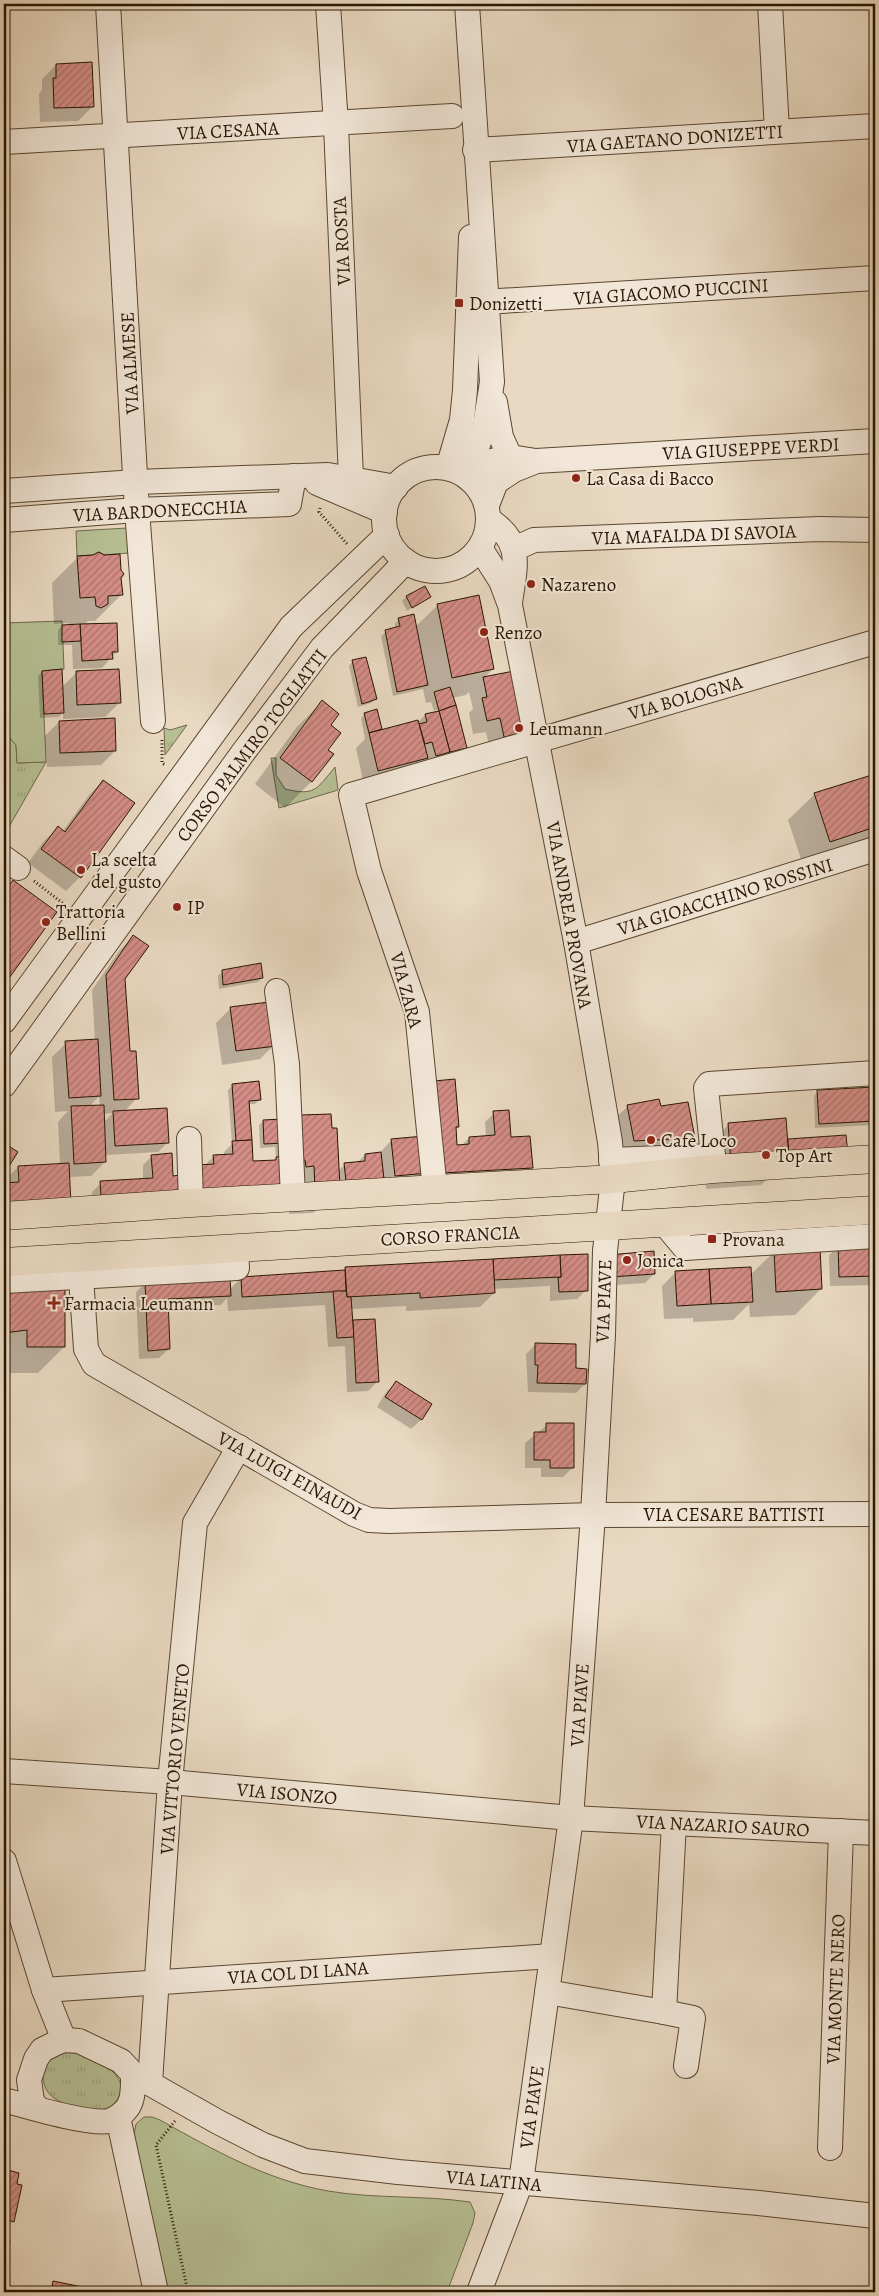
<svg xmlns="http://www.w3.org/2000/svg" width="879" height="2296" viewBox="0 0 879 2296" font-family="Alegreya,serif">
<defs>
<pattern id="grass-tufts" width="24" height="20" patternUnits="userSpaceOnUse" patternTransform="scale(1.25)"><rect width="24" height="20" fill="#b6bf93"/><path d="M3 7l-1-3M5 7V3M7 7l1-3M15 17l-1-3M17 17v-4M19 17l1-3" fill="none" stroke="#9da37d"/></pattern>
<pattern id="building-hatch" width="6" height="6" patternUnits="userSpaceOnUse" patternTransform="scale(1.25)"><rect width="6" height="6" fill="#d48d87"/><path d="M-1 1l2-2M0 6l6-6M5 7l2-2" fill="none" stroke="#ac726c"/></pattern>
</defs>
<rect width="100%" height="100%" fill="#e9d9c2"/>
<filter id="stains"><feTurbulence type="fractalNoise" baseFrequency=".004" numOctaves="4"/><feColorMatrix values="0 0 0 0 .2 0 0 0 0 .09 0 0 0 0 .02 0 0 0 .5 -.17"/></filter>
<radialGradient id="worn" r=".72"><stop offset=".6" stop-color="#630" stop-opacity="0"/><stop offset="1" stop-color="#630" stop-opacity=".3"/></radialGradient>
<g fill="url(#grass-tufts)" stroke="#706a4a">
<polygon points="187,725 165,755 164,728 170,730"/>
<polygon points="4,732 16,745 17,763 46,762 6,832 4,830"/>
<path d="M65,2052C84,2052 131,2071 119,2096C116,2104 110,2108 102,2110C90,2111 64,2106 54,2098C41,2089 39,2069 51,2058C54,2055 60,2053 65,2052Z"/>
</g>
<g fill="#b6bf93" stroke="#706a4a">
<polygon points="127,528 129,553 104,555 99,552 93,555 77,556 76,531"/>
<polygon points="62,621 64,669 42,671 46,762 17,763 16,745 4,732 4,623"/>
<path d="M271,758H276V775L285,789C315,796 316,790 335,767L338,790L279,808Z"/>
<path d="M144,2117H152L160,2120C214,2150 266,2180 328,2191C375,2199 423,2195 470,2202L475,2213L473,2223L447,2292H168L133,2140L136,2124Z"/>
</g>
<g fill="#0003" fill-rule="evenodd">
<polygon points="56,65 93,106 78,121 40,122 39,94 42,90 42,79"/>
<polygon points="78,557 120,578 121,595 95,621 88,621 84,625 117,651 102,668 73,669 72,645 58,645 58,630 62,626 69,626 68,623 54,624 52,583"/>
<polygon points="406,597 429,597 407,611 402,601"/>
<polygon points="438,605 493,669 484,678 517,734 503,748 490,751 486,732 473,734 469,713 473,709 469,692 466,695 452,698 466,747 440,774 364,785 356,748 365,739 361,718 365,714 376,711 381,731 417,723 425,715 451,708 451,705 434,711 431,702 426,703 423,689 393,696 381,636 386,632 395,629 395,624 399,619 415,627"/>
<polygon points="353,661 376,698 371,703 358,707 349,666"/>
<polygon points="42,672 62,687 76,673 119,703 105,717 63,719 63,712 59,717 40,718 38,676"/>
<polygon points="322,702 329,725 327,750 333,755 311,782 285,808 255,784 296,728"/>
<polygon points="59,722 115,751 101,765 47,767 45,736"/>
<polygon points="875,775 875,844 804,868 788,820 815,794"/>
<polygon points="103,781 80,877 66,891 28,863 44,841 58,827 63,831 89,795"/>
<polygon points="13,882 56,913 4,983 4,891"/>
<path d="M133,937L124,979L129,1053L137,1098L124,1112L168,1142L158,1152L105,1155V1162L91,1176L69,1177L4,1221V1181L18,1167L60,1165L58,1122L68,1111L55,1112L52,1057L66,1043L95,1041L92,990L119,951ZM99,1096L100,1106L89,1107ZM113,1113L103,1123V1114Z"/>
<polygon points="222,972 262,978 258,982 219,989 218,976"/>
<polygon points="230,1009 274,1045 260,1059 222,1065 216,1023"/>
<polygon points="434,1082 458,1127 455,1130 456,1147 461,1146 469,1138 486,1137 485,1122 494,1113 510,1139 532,1167 522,1176 433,1182"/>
<path d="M233,1085L260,1099L255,1104H248L251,1162L273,1161L276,1159L275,1147L260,1148L259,1125L264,1121L338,1171L345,1164L357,1163L365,1155L379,1153L392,1140L427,1173L400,1199L336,1190L313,1213L289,1214L288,1192L204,1166L214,1156H224V1152L232,1144L228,1090ZM367,1179L340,1182V1180Z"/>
<polygon points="875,1089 875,1125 815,1128 814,1096 818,1091"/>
<polygon points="628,1106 660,1108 694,1137 667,1164 608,1167 601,1132"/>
<polygon points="729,1124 787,1142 845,1136 784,1163 761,1185 706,1189 703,1150"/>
<polygon points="152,1156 172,1177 92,1205 92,1192 101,1183 143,1180 143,1165"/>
<polygon points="875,1244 875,1285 830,1286 829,1255 839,1246"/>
<polygon points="774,1252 821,1289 795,1315 750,1317 749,1304 733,1320 693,1322 693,1318 664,1319 662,1286 676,1272 750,1275"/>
<polygon points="586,1255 586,1290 577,1299 550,1301 550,1286 493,1289 494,1293 480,1307 406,1311 406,1306 351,1309 352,1321 374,1320 378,1381 368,1391 347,1392 345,1346 328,1347 325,1305 228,1311 227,1298 221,1305 167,1307 169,1349 159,1358 139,1359 136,1292 145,1283 230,1289 241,1278 343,1271 345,1269"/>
<polygon points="599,1265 654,1274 645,1283 601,1286"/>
<polygon points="64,1289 64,1347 38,1373 4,1373 4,1294"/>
<polygon points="536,1344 574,1370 585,1384 576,1393 528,1392 526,1354"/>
<polygon points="396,1383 430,1405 421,1420 411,1429 377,1407 386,1392"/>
<polygon points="547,1425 573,1467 563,1477 541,1477 541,1468 525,1468 525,1443"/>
<polygon points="4,2171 18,2174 13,2221 6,2228 4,2238"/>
<polygon points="54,2283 90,2290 90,2292 44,2292"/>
</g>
<g fill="url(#building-hatch)" stroke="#2a1600">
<polygon points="92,62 94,107 54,108 53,78 56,78 56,64"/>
<polygon points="99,552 104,555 120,554 121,570 124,574 121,578 123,595 108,596 108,604 101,608 96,606 95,597 80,598 77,556 93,555"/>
<polygon points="425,586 431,597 412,608 406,596"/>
<polygon points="479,595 494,669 452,678 437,604"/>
<polygon points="414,614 428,685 397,692 385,630 400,626 398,618"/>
<polygon points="117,623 118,652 112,652 113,659 82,661 80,624"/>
<polygon points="80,624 81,641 62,642 62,625"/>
<polygon points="366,657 377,699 362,704 352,660"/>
<polygon points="62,669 64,713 44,714 42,671"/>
<polygon points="119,669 121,703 77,705 76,671"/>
<polygon points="514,671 525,723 518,734 504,737 500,718 487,721 482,698 487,697 483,677"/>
<polygon points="450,687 456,705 439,711 434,692"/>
<polygon points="322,700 339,714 331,725 341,733 328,750 334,754 312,782 280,758"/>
<polygon points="456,705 467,748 450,752 439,711"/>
<polygon points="377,709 382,729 369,733 364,713"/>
<polygon points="439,711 450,752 436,756 432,742 425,744 419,724 427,722 425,714"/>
<polygon points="115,718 116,751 60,753 59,721"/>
<polygon points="418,720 428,758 378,771 369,733"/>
<polygon points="875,774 875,827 830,842 814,793"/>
<polygon points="103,780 135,803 81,878 41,849 58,826 65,832"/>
<polygon points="13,880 57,912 4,985 4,893"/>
<polygon points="133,935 149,946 125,979 130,1051 136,1051 139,1099 114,1100 106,975"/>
<polygon points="261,963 263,978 223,985 222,970"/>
<polygon points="269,1002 276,1046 236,1051 230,1007"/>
<polygon points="98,1039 101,1096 69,1098 65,1041"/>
<polygon points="455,1079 459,1127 456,1127 457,1145 469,1144 469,1137 495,1135 493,1111 509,1110 511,1137 530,1136 533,1168 442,1173 434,1081"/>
<polygon points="259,1081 261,1100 249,1101 252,1140 236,1141 232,1084"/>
<polygon points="875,1087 875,1121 819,1124 817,1090"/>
<polygon points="659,1099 661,1106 688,1102 695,1138 634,1141 627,1105"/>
<polygon points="104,1105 106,1162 74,1164 71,1106"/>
<polygon points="167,1108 169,1143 115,1146 113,1111"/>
<polygon points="331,1114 332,1128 337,1128 340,1187 315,1189 314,1166 306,1167 305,1160 302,1160 301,1115"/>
<polygon points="786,1118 789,1159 731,1164 728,1123"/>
<polygon points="283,1119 284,1143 264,1144 263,1120"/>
<polygon points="846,1135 848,1155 789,1159 788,1139"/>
<polygon points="424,1136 428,1173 395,1176 391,1139"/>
<polygon points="252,1140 253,1161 276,1160 276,1157 286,1156 288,1192 196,1196 195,1165 214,1164 213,1155 233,1154 232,1141"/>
<polygon points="4,1143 18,1152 4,1174"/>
<polygon points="381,1152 384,1179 346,1181 344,1163 365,1161 365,1154"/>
<polygon points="172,1153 173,1176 180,1175 181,1191 101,1196 100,1181 153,1178 151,1155"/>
<polygon points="69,1163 71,1205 4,1209 4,1183 19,1182 18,1166"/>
<polygon points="875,1242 875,1276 839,1277 838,1244"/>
<polygon points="820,1248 822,1289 776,1292 774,1250"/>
<polygon points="654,1251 655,1274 610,1277 608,1255"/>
<polygon points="588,1254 588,1291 559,1292 558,1277 561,1277 560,1255"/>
<polygon points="560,1255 561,1277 494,1280 493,1259"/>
<polygon points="493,1259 495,1293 420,1298 420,1293 347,1297 345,1267"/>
<polygon points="751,1267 753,1302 711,1304 709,1269"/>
<polygon points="709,1269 711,1304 677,1306 675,1271"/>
<polygon points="345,1270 346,1291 242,1297 241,1277"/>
<polygon points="230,1277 231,1296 168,1299 170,1349 148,1351 145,1282"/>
<polygon points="65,1288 65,1347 27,1347 27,1330 4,1333 4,1293"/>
<polygon points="333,1291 346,1291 347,1297 351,1297 354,1337 337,1338"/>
<polygon points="375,1319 379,1382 356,1383 353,1320"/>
<polygon points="535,1343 576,1344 576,1368 587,1369 586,1384 537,1383 538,1365 535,1365"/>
<polygon points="396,1381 432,1404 422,1420 385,1397"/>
<polygon points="546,1423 574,1423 574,1468 550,1468 550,1460 534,1460 534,1432 546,1432"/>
<polygon points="4,2169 19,2173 17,2184 22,2185 14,2222 9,2220 5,2239 10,2240 4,2271"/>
<polygon points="53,2281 92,2289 91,2292 51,2292"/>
</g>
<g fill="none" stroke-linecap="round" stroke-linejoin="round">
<g stroke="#5a4730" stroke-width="26">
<g id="minor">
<polyline points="108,4 137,510 153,721"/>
<polyline points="328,4 336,125 351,478"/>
<polyline points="770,4 777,131"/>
<polyline points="4,142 452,116"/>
<polyline points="475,150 875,126"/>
<polyline points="467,303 875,278"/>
<polyline points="495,402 501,437 510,457"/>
<circle cx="436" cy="519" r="52"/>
<polyline points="448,468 462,420 465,390 471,237"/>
<polyline points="466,476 485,426 492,382 467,4"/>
<polyline points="466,476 487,462 510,457 536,461 875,441"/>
<polyline points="317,483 385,512"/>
<polyline points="4,491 136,482 328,475 396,487"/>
<polyline points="487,505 496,482 514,470 534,462"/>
<polyline points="4,520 137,510 289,504 294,476"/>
<path d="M489,520C524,542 515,566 510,603"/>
<polyline points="514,549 534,540 820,529 875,530"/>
<polyline points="4,858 18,868"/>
<polyline points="576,942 875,849"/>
<polyline points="277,991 287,1064 293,1197"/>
<polyline points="4,1021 291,627 387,535"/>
<polyline points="4,1085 242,754 322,648 406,561"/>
<polyline points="189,1139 191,1203"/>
<polyline points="713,1156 706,1088 709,1084 875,1073"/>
<polyline points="611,1160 713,1156 713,1169"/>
<polyline points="435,1190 417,1012 369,871 351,795 875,642"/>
<polyline points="664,1223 685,1248 875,1236"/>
<polyline points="81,1277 86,1349 94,1364 354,1514 369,1520 389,1521 593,1515 875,1514"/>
<polyline points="4,1281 237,1268 236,1248"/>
<polyline points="4,1771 170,1782 571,1818 875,1833"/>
<polyline points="4,1861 44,1990 64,2040"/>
<polyline points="44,1990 552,1956"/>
<polyline points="547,1992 664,2012 674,1823"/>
<polyline points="664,2012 693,2018 686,2066"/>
<polyline points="150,2083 170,1782 195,1523 239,1447"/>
<path d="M4,2100C26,2106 89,2125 109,2121C116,2119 124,2113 128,2107C134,2098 133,2085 133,2074"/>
<polyline points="38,2109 32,2101 29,2080 36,2059 42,2050 56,2043 64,2040 79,2041 121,2061 133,2074 218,2122 263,2145 305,2161 398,2172 759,2203 875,2216"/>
<polyline points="118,2117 156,2292"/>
<polyline points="830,2148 841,1831"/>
<polyline points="479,2292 521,2182 571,1818 593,1515 603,1335 605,1251 613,1179 610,1142 576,942 510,605 501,581 480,548"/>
</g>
</g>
<g stroke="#2a1600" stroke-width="29">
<g id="major">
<polyline points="4,1216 191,1203 613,1179 713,1169 875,1159"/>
<polyline points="4,1262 875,1210"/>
</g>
</g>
<g stroke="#2a1600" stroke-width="3" stroke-dasharray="1 2.5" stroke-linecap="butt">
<polyline points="320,508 319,512 348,545"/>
<polyline points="162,740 162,763 165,765"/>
<polyline points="34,881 65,905"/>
<polyline points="175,2121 156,2145 188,2292"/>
</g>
<use href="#minor" stroke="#f1e6d7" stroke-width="24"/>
<use href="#major" stroke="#e9d9c2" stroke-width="28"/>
</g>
<g fill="#8f2418" stroke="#f1e6d7" stroke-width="2">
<rect x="454" y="298" width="10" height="10" rx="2.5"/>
<circle cx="576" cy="478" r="5"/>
<circle cx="531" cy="584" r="5"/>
<circle cx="484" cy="632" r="5"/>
<circle cx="519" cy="728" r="5"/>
<circle cx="81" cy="870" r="5"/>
<circle cx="177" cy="907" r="5"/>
<circle cx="46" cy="922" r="5"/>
<circle cx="651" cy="1140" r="5"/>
<circle cx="766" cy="1155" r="5"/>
<rect x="707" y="1234" width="10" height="10" rx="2.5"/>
<circle cx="627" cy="1260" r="5"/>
<path d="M51.5 1295.5h5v5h5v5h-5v5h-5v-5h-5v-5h5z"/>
</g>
<g text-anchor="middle" stroke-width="4" stroke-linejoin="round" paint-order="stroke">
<g font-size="19" fill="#2a1600" stroke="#f1e6d7">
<text transform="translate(228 130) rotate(-3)" y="7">VIA CESANA</text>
<text transform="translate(675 138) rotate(-4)" y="7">VIA GAETANO DONIZETTI</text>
<text transform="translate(341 241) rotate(-93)" y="7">VIA ROSTA</text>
<text transform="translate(671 291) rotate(-4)" y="7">VIA GIACOMO PUCCINI</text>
<text transform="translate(129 363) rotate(-93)" y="7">VIA ALMESE</text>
<text transform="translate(751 448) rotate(-3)" y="7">VIA GIUSEPPE VERDI</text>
<text transform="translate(160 510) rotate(-3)" y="7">VIA BARDONECCHIA</text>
<text transform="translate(694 534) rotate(-2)" y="7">VIA MAFALDA DI SAVOIA</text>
<text transform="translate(685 697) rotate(-16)" y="7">VIA BOLOGNA</text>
<text transform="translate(251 745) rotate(-53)" y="7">CORSO PALMIRO TOGLIATTI</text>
<text transform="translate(725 896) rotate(-17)" y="7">VIA GIOACCHINO ROSSINI</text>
<text transform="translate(570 915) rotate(80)" y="7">VIA ANDREA PROVANA</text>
<text transform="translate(407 990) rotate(75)" y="7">VIA ZARA</text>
<text transform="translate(450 1235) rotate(-3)" y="7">CORSO FRANCIA</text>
<text transform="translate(603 1301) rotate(-88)" y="7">VIA PIAVE</text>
<text transform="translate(290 1475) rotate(29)" y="7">VIA LUIGI EINAUDI</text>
<text x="734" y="1521">VIA CESARE BATTISTI</text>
<text transform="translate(579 1705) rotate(-86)" y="7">VIA PIAVE</text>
<text transform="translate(174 1759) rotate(-85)" y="7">VIA VITTORIO VENETO</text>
<text transform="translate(287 1793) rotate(5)" y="7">VIA ISONZO</text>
<text transform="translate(723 1825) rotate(3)" y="7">VIA NAZARIO SAURO</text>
<text transform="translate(298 1972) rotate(-4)" y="7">VIA COL DI LANA</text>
<text transform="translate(835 1989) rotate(-88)" y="7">VIA MONTE NERO</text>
<text transform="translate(531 2107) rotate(-82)" y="7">VIA PIAVE</text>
<text transform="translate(494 2180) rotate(5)" y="7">VIA LATINA</text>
</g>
<g font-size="19" fill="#2a1600" stroke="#f1e6d7" text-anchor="start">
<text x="469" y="310">Donizetti</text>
<text x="586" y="485">La Casa di Bacco</text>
<text x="541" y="591">Nazareno</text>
<text x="494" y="639">Renzo</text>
<text x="529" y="735">Leumann</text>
<text x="91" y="866">La scelta<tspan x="91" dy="22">del gusto</tspan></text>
<text x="187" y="914">IP</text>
<text x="56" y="918">Trattoria<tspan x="56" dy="22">Bellini</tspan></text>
<text x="661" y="1147">Cafè Loco</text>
<text x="776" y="1162">Top Art</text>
<text x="722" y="1246">Provana</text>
<text x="637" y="1267">Jonica</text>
<text x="64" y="1310">Farmacia Leumann</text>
</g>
</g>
<rect width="879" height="2296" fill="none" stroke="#e9d9c2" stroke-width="20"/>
<rect x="5" y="5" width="869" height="2286" fill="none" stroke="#2a1600" stroke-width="2.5"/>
<rect x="10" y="10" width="859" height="2276" fill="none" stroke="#2a1600"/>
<rect width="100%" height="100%" filter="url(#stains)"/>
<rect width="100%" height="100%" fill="url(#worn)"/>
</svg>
